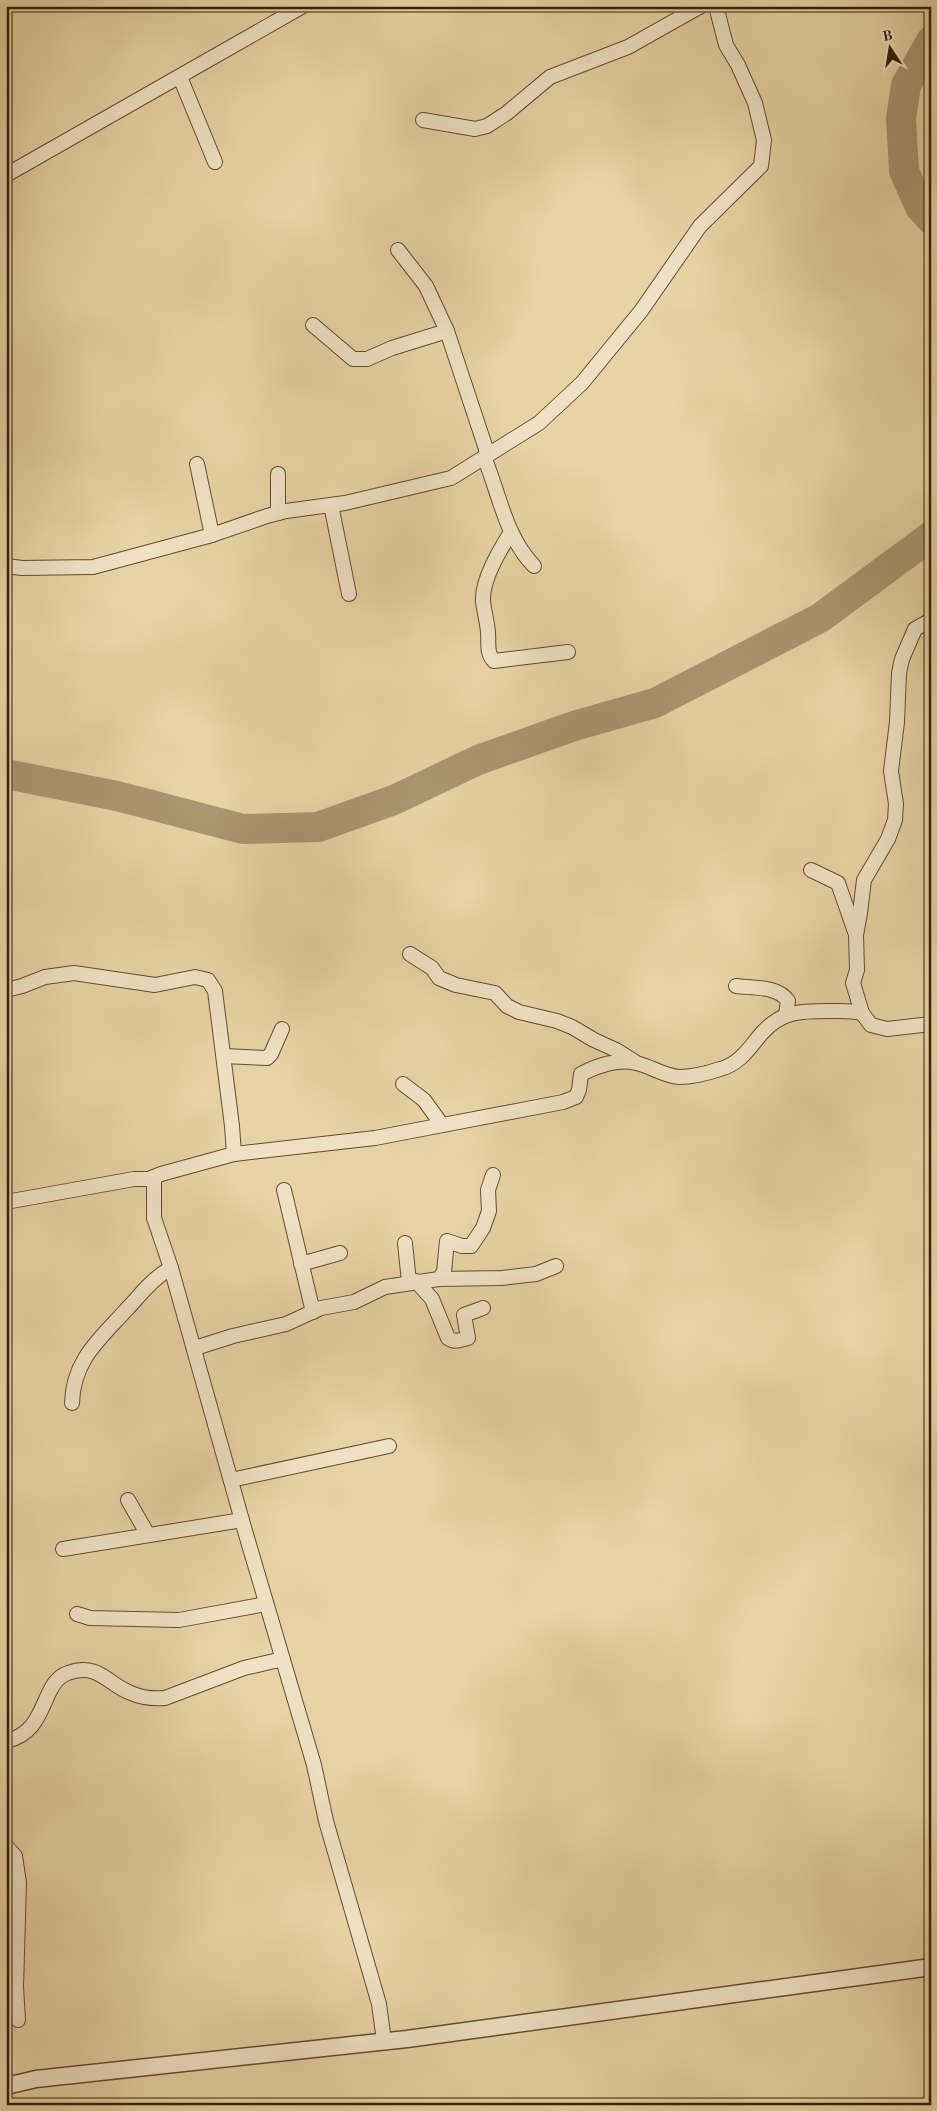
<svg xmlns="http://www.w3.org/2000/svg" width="937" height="2111" viewBox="0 0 937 2111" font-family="'Old Standard TT',serif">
<rect width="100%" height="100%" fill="#e7d3a5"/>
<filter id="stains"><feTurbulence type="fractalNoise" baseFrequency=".004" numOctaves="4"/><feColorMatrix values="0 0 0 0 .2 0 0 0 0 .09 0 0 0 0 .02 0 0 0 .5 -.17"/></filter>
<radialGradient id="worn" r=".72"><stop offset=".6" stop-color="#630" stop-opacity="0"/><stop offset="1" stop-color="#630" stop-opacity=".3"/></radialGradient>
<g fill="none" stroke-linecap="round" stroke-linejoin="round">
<g stroke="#aa9671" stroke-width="30">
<polyline points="931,41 906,85 901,119 904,171 920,207 931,219"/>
<polyline points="6,774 117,796 243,829 318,827 394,800 478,760 574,726 655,703 820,618 931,536"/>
</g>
<g stroke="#614d32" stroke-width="16">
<g id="minor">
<polyline points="180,77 215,162"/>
<polyline points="423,120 475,129 487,126 507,113 550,77 628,47 701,6"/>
<polyline points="6,175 303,6"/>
<polyline points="398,250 426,286 447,331 488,455"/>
<polyline points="313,325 353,359 367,359 392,348 447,331"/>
<path d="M484,457C500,495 505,536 534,566"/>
<polyline points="197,464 212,535"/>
<polyline points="331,505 349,594"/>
<polyline points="278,513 278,474"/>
<path d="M511,532C500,550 482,579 483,601C484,611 487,621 488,632C489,643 486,653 494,661L568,652"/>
<polyline points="6,566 22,568 93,567 212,535 267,516 286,511 345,503 451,478 539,423 582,383 641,311 700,226 761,166 764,140 755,103 738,65 726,45 716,6"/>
<polyline points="931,620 915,629 902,659 899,673 897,722 891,771 896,804 895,820 888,839 864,880 860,913 856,935 857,970 853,983 862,1013 871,1025 887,1029 931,1024"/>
<polyline points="811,870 838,883 855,932"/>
<polyline points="410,954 432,968 439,978 456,985 495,993 507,1006 519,1012 557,1021 572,1027 594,1040 616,1050 635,1062"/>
<path d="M736,986C753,988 778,986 788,1001L786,1015"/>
<polyline points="6,990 22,986 45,977 74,973 155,985 195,977 208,980 215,991 232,1126 234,1154"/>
<polyline points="224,1056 267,1058 271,1054 282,1029"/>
<polyline points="403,1084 424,1100 442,1125"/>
<polyline points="154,1177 154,1218 171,1268 245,1531 314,1765 326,1821 379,2004 384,2041"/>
<polyline points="284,1190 313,1312"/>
<path d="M6,1202L134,1179H149L161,1174L234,1154L375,1138L563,1102L576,1097L579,1090L581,1074C596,1066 619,1058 636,1063C650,1066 664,1076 679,1077C692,1077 708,1073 720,1069C740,1064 750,1047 762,1033C782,1011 800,1011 828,1011C839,1011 850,1010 862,1013"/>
<polyline points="405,1243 409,1282"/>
<polyline points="301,1264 340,1253"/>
<polyline points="439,1279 444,1272 447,1241 462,1246 471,1246 483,1228 489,1211 488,1190 493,1175"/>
<path d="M416,1281L432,1299L448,1338C455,1343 460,1340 468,1338L464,1315L483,1308"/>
<polyline points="195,1348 233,1336 286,1324 321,1308 354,1302 385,1287 439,1279 502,1278 536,1274 556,1266"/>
<path d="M72,1403C73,1360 100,1339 127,1309C141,1294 153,1278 171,1268"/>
<polyline points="231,1480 389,1446"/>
<polyline points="128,1500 148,1535"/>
<polyline points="63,1549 242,1520"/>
<polyline points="77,1614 90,1618 179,1620 266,1604"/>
<path d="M6,1741C49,1732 40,1682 68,1673C99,1662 108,1685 131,1693C142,1698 153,1699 165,1698L244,1668L283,1659"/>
<polyline points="6,1846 15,1856 19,1883 16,1987 18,2020"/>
</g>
</g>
<g stroke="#614d32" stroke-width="19">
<polyline id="tertiary" points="6,2086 36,2079 407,2039 931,1967"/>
</g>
<use href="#minor" stroke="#efe2c4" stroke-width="14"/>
<use href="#tertiary" stroke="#efe2c4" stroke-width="16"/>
</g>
<rect width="937" height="2111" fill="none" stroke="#e7d3a5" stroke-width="25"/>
<rect x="8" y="8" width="922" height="2096" fill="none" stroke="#34200b" stroke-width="2.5"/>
<rect x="12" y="12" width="912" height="2086" fill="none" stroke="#34200b"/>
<g transform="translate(890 48) rotate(348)" stroke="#efe2c4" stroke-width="4" paint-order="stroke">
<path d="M0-4L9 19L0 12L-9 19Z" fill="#34200b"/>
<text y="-8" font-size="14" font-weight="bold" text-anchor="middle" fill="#34200b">B</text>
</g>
<rect width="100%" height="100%" filter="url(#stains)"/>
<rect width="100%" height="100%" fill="url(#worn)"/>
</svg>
